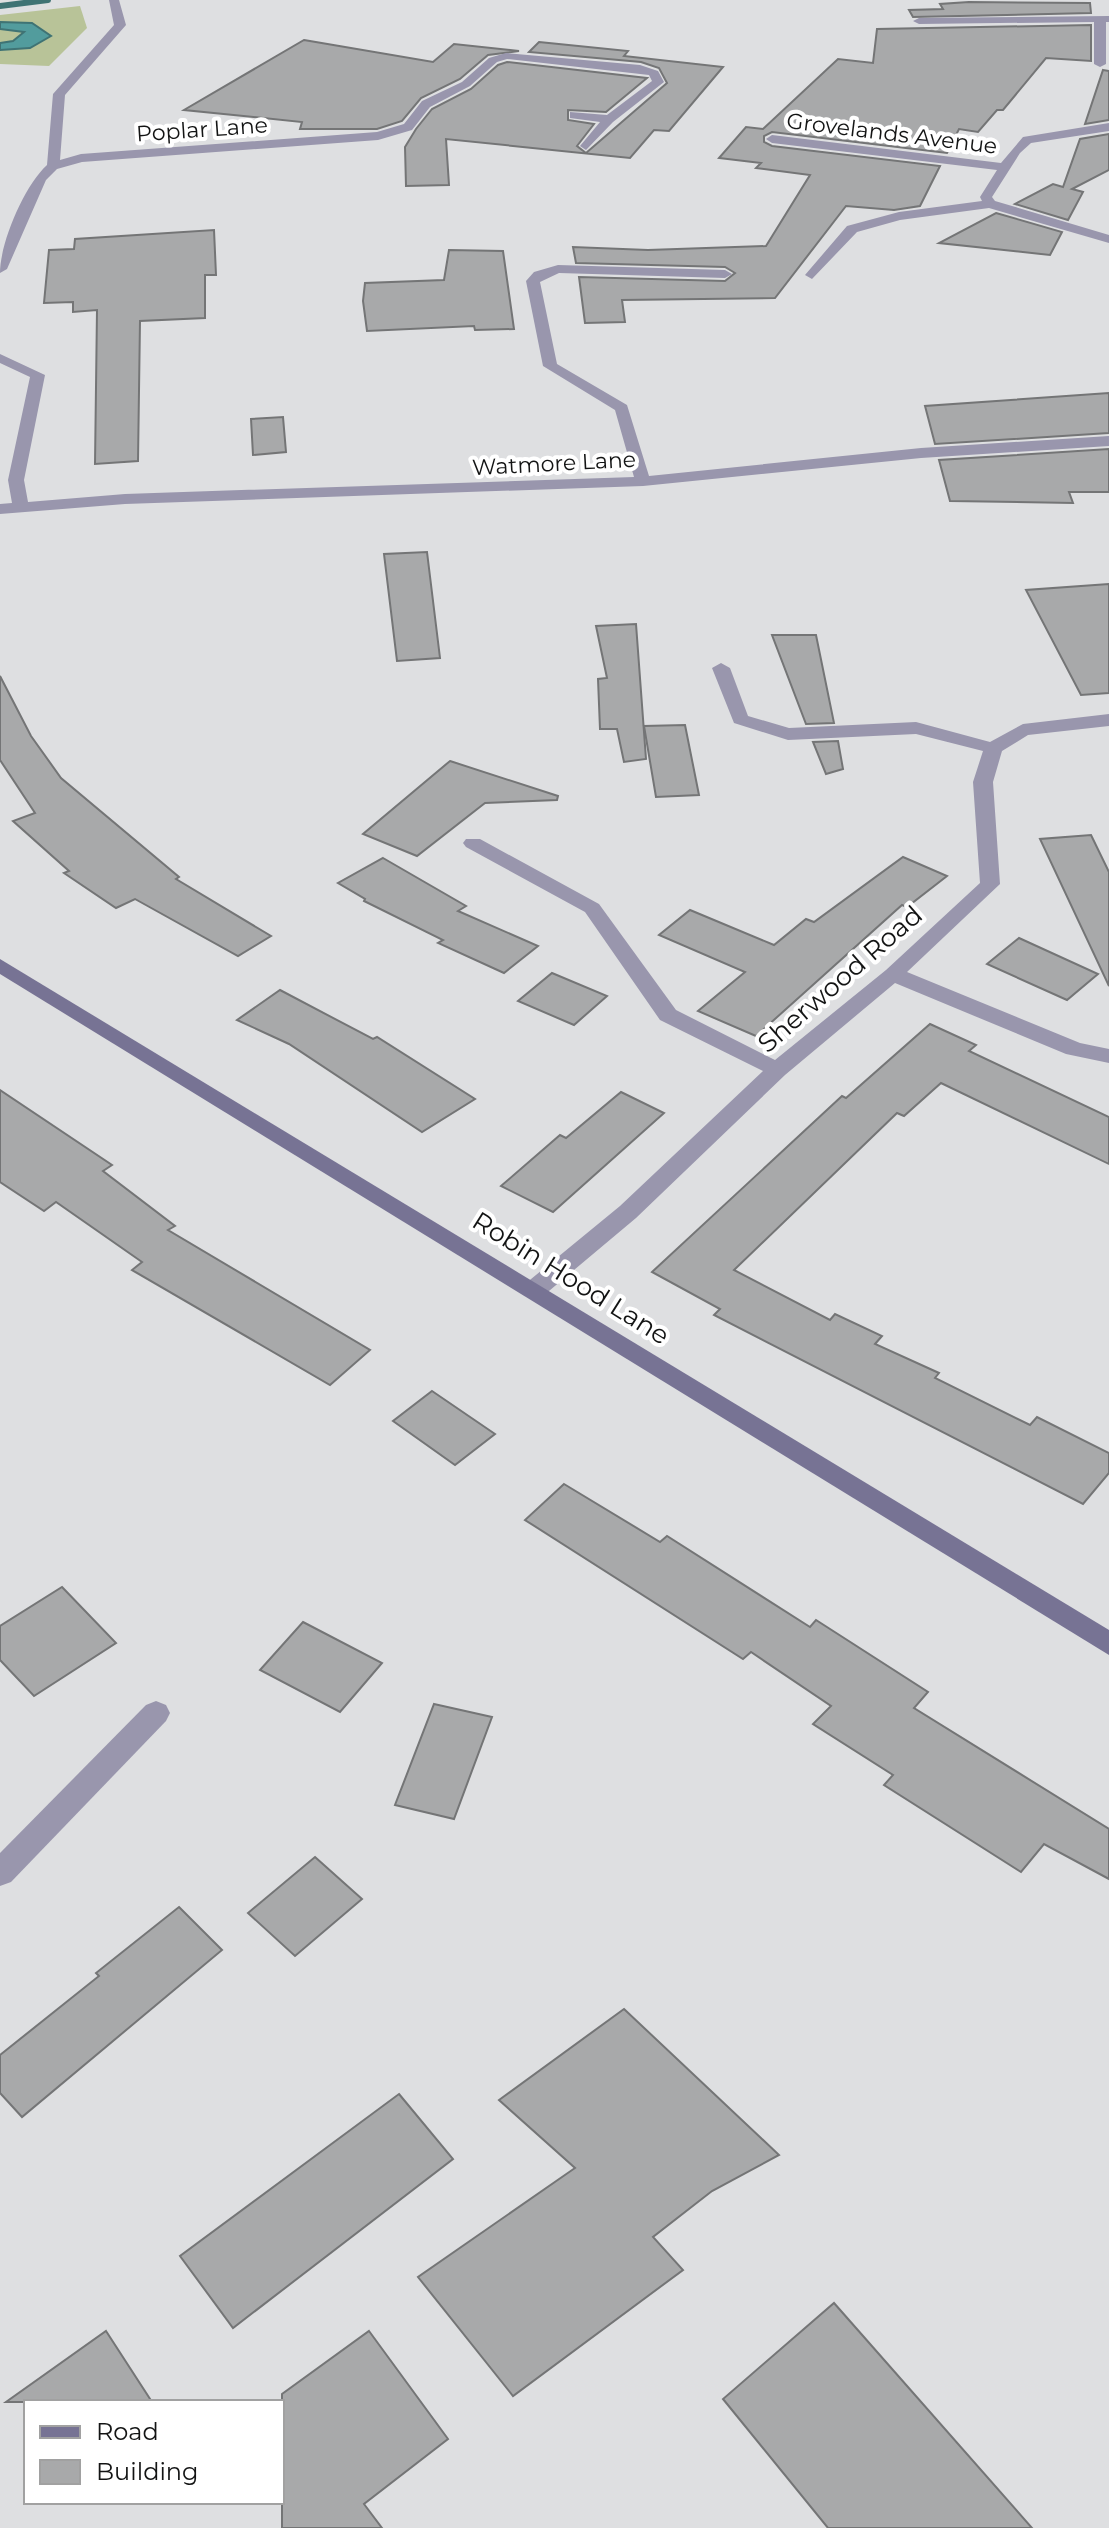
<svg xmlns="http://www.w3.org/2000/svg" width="1109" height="2528" viewBox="0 0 1109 2528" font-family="Montserrat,sans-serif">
<rect width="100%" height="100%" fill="#dedfe1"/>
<polygon fill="#b8c398" points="80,6 87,28 49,66 0,64 0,15"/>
<polygon fill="#529c9d" stroke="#3f7374" stroke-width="2" points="0,22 32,23 51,36 30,48 0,50 0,43 13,41 24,32 0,29"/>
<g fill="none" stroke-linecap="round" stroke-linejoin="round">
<polyline stroke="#3f7374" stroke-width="6" points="0,6 48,0"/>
</g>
<g fill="#a8a9aa" stroke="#747576" stroke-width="2">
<polygon points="969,2 1090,3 1091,13 913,17 909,10 943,9 940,4"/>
<polygon points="1091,25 1091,61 1046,58 1003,110 997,110 978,132 959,129 947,153 772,132 764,136 764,142 772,146 940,166 920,206 894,210 846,206 775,298 622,300 625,322 585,323 579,277 725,281 735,273 725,267 576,263 573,247 648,250 766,246 810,175 756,168 761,163 719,158 746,127 763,129 838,59 873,63 877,29"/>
<polygon points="304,40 433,62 454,44 519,51 488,55 460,79 421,98 402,121 377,129 300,129 302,122 184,110"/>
<polygon points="539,42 628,51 624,56 723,67 669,131 654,130 630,158 446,139 449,185 406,186 405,147 416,129 432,109 471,89 498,65 507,62 647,78 606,112 568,110 568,120 594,124 577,146 586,153 667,83 659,68 641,62 529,52"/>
<polygon points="1103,70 1109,71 1109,120 1085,124"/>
<polygon points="1109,134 1109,170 1072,189 1083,192 1068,220 1015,204 1053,184 1063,187 1080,139"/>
<polygon points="996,213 1062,232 1050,255 939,243"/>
<polygon points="214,230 216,275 205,275 205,318 140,321 138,461 95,464 97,310 73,312 73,302 44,303 49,250 74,249 75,239"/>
<polygon points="449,250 503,251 514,329 475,330 474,326 367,331 363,301 365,283 444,280"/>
<polygon points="1109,393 1109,433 935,444 925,406"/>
<polygon points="283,417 286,452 253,455 251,419"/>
<polygon points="1109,449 1109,492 1069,492 1073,503 950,501 939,460"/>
<polygon points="427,552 440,658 397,661 384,554"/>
<polygon points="1109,584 1109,693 1081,695 1026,590"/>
<polygon points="636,624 646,759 624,762 617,729 600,729 598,679 607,678 596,626"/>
<polygon points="772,635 816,635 834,723 806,724"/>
<polygon points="0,676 31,736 61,778 179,877 176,879 271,936 238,956 135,899 116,908 64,873 69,871 13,821 35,813 0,760"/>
<polygon points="685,725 699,795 656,797 644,726"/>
<polygon points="838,741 843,769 826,774 813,742"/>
<polygon points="450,761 558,796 557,800 485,803 417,856 363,834"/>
<polygon points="1091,835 1109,872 1109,986 1040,839"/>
<polygon points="903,857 947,876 907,907 902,905 756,1036 698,1011 745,972 659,935 690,910 774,945 806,919 814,922"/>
<polygon points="383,858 466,906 458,911 538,946 504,973 438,943 443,940 364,901 365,899 338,883"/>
<polygon points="1019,938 1098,974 1067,1000 987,964"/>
<polygon points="552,973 607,996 574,1025 518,1001"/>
<polygon points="280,990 373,1039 377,1037 475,1099 422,1132 289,1044 237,1020"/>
<polygon points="930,1024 976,1045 969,1051 1109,1117 1109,1164 941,1083 904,1116 897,1113 734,1270 830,1320 835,1314 882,1336 875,1344 939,1373 935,1378 1030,1425 1037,1417 1109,1453 1109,1473 1083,1504 714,1315 720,1309 652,1272 842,1096 846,1098"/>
<polygon points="0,1090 112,1165 103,1171 175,1226 168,1230 370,1350 330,1385 132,1270 142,1262 56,1202 44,1211 0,1182"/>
<polygon points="621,1092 664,1113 553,1212 501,1186 560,1135 566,1138"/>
<polygon points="432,1391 495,1434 455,1465 393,1421"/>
<polygon points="564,1484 660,1542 667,1536 810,1627 816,1620 928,1692 914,1708 1109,1829 1109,1879 1044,1844 1021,1872 884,1785 893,1775 813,1724 831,1706 751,1652 743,1659 525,1520"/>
<polygon points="62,1587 116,1643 34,1696 0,1660 0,1626"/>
<polygon points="303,1622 382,1663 340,1712 260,1670"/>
<polygon points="434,1704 492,1717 454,1819 395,1805"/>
<polygon points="315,1857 362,1899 295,1956 248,1913"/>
<polygon points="179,1907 222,1950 22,2117 0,2093 0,2055 99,1976 96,1973"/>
<polygon points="624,2009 779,2155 712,2191 653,2237 683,2270 513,2396 418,2277 575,2168 499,2100"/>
<polygon points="399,2094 453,2159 233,2328 180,2256"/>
<polygon points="834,2303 1032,2528 828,2528 723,2399"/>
<polygon points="106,2331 152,2402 6,2402"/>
<polygon points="369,2331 448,2439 364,2504 382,2528 282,2528 282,2394"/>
</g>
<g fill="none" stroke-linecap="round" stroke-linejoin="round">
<g fill="#9996ad" fill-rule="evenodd">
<path d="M109,0H119L126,25L65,95L60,160L81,154L377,132L404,124L422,101L462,82L489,58L506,53L640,65L658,71L664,82L613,122L586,150L580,146L600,122L570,118V112L607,115L652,81L649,75L507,59L497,62L470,86L430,107L412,130L378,140L82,162L57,169L46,180L7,269L0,273C0,243 24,186 47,165L53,94L114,25Z"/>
<polygon points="1109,16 1109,22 1106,22 1106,64 1100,67 1094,64 1094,22 919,24 913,21 919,18"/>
<polygon points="1109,123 1109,131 1031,143 1020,153 992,197 995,201 1109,235 1109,243 989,208 900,220 857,232 812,279 805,275 847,226 899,212 982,201 980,197 997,170 772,143 766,139 772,135 1001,163 1023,137"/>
<polygon points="558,265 725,270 732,274 725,278 559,273 540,282 557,364 627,405 649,476 921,448 1109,436 1109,446 921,458 643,486 125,504 0,514 0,504 12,503 8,480 30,377 0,363 0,354 45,375 24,480 28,502 125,494 634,477 615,410 543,366 526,281 534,272"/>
<polygon points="721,663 730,668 748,716 789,728 916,722 990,742 1023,724 1109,714 1109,726 1028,735 1002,751 993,782 1000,884 907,972 1080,1043 1109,1049 1109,1063 1066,1054 895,983 785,1075 636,1218 543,1296 525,1296 522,1290 525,1284 620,1206 763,1071 660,1020 585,912 466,847 463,843 466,839 480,839 599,904 676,1010 775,1060 886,970 980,883 973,782 983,751 916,734 788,740 734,723 712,668"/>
<polygon points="156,1701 166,1705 170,1713 166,1721 11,1882 0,1886 0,1853 146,1705"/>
</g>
<polygon fill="#777394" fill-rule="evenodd" points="0,959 1109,1630 1109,1655 0,974"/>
</g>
<g text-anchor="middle" stroke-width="8" stroke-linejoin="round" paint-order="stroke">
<g font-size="22" fill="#131414" stroke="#fff">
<text transform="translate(202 129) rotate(-4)" y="8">Poplar Lane</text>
<text transform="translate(892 133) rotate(7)" y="8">Grovelands Avenue</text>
<text transform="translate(554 463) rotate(-3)" y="8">Watmore Lane</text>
</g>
<g font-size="26" fill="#131414" stroke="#fff">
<text transform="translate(840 979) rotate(-41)" y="9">Sherwood Road</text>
<text transform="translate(571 1278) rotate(32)" y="9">Robin Hood Lane</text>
</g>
</g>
<rect x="24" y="2400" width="260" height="104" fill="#ffffff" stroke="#a1a1a1" stroke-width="2"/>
<rect x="40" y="2426" width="40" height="12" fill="#777394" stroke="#a1a1a1" stroke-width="2"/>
<text x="96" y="2440" font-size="24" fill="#131414">Road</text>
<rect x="40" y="2460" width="40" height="24" fill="#a8a9aa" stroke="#a1a1a1" stroke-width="2"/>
<text x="96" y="2480" font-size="24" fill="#131414">Building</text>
</svg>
